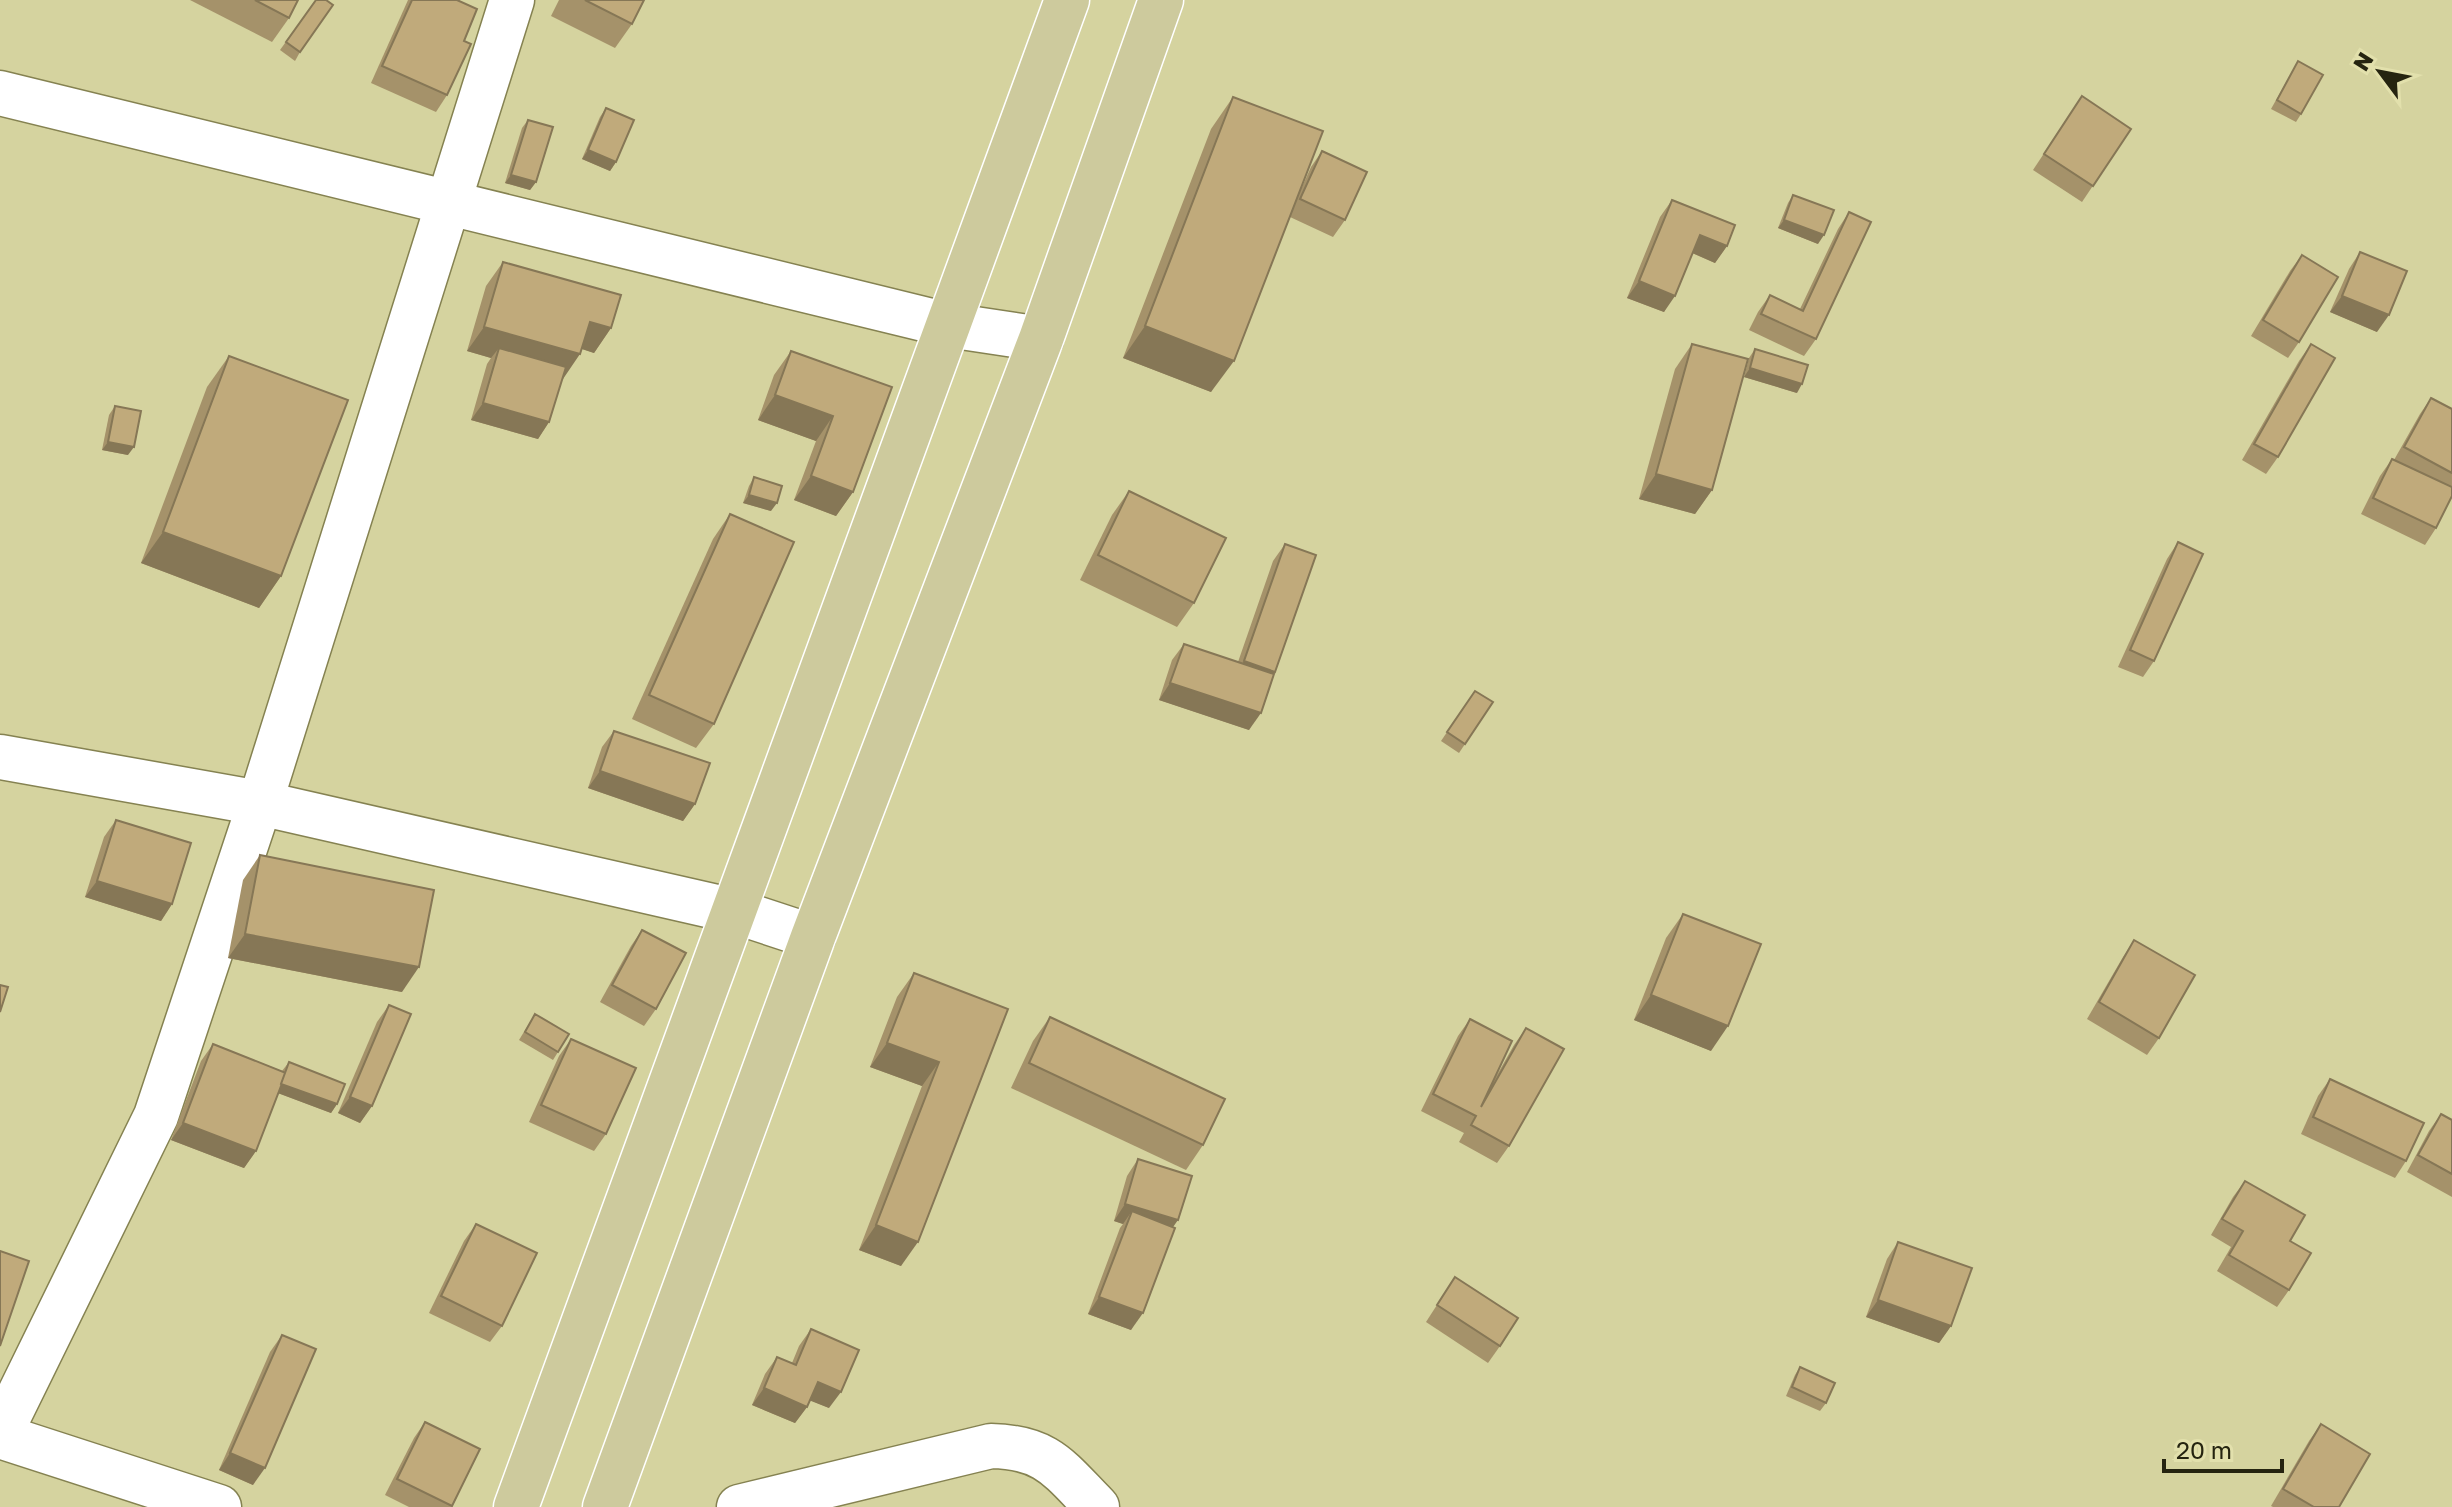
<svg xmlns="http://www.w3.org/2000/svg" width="2452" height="1507" viewBox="0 0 2452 1507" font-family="'Golos Text',sans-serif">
<rect width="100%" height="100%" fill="#d5d39f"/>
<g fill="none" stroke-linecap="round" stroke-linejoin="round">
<g stroke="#858251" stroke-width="47">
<g id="minor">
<polyline points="0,93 948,325 1041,339"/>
<polyline points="0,757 260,803 734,911 813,937"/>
<polyline points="0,1434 156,1116 260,803 512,0"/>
<polyline points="0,1436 219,1507"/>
<path d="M739,1507L991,1446C1048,1447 1060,1470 1097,1507"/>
</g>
</g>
<g stroke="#fff" stroke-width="47">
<g id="major">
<polyline points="516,1507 1067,0"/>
<polyline points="605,1507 813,937 1041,339 1161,0"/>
</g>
</g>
<use href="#minor" stroke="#fff" stroke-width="44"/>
<use href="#major" stroke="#cdca9d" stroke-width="44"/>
</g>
<g fill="#a5926a">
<polygon points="190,0 298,0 289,18 272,42"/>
<polygon points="316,0 300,52 295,61 280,50"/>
<polygon points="408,0 457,0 464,41 447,95 436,112 371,83"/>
<polygon points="559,0 644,0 632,24 615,48 551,16"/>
<polygon points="2298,61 2301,114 2296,122 2271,109"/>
<polygon points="2082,96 2131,129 2082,202 2033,170"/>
<polygon points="1233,97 1302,187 1311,167 1322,151 1345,220 1333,237 1290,217 1211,392 1123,358 1211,129"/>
<polygon points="606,108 616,162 610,171 582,159 600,117"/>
<polygon points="528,120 536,182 530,190 505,183 522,128"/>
<polygon points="1793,195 1818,244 1778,228 1788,203"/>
<polygon points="1672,200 1727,246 1715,263 1692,253 1664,312 1627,298 1660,217"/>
<polygon points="1849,212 1816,339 1804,356 1749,330 1758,312 1770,295 1800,309 1838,229"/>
<polygon points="2360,252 2377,332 2330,312 2349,269"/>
<polygon points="2302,255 2299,342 2288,358 2251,336 2290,271"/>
<polygon points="503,262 611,328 594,353 582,349 562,379 549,422 538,439 471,420 487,364 491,358 467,351 486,286"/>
<polygon points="1692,344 1712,490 1695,514 1639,499 1675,369"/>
<polygon points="2311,344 2278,457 2266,474 2242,460 2299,361"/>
<polygon points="1755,349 1797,393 1744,377 1749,358"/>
<polygon points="791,351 892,387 853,492 836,516 794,500 816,441 758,420 774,375"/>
<polygon points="229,356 281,576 259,608 141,563 207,387"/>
<polygon points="2431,398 2452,409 2452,496 2436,528 2425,545 2361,514 2380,476 2392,459 2394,460 2420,414"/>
<polygon points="115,406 128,455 102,450 109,415"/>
<polygon points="754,477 771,511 743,503 749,486"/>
<polygon points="1129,491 1194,603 1177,627 1080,580 1112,515"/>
<polygon points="730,514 714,724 696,748 632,719 713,539"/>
<polygon points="2178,542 2154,661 2143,677 2118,667 2167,559"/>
<polygon points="1285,544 1275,672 1249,730 1159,700 1172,660 1184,644 1238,662 1273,561"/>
<polygon points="1475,691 1493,702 1459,753 1441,741"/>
<polygon points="614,731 695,804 683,821 588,788 602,747"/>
<polygon points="116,820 172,904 161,921 85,897 104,837"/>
<polygon points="260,855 402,992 228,958 243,880"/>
<polygon points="1683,914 1711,1051 1634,1020 1666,938"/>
<polygon points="642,930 656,1009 644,1026 600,1002 631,946"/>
<polygon points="2134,940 2159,1038 2147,1055 2087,1019 2123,957"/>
<polygon points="914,973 1008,1009 901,1266 859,1250 922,1086 870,1067 897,997"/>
<polygon points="389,1005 372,1106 360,1123 338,1113 377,1022"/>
<polygon points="535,1014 558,1052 553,1060 519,1040"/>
<polygon points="1050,1017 1203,1145 1186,1170 1011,1088 1033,1041"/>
<polygon points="1470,1019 1493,1082 1514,1045 1526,1028 1509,1146 1497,1163 1459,1142 1464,1133 1421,1111 1458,1036"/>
<polygon points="571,1039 606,1134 594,1151 529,1122 559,1056"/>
<polygon points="213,1044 282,1071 289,1062 337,1104 331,1113 278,1093 256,1151 244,1168 171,1140 201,1061"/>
<polygon points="2330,1079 2406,1161 2395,1178 2301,1134 2318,1096"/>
<polygon points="2441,1114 2452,1120 2452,1197 2407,1172 2429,1131"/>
<polygon points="1138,1159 1173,1227 1131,1330 1088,1314 1120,1228 1123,1224 1114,1221 1127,1176"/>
<polygon points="2245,1181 2290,1241 2289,1290 2277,1307 2217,1271 2231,1247 2211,1235 2233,1197"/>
<polygon points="476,1224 502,1326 490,1342 429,1313 464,1241"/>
<polygon points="1898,1242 1951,1326 1939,1343 1866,1317 1887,1259"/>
<polygon points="1455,1277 1500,1346 1488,1363 1426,1322"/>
<polygon points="811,1329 829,1408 810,1400 807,1407 795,1423 752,1405 765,1374 777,1357 792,1363 799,1346"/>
<polygon points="282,1335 253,1485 219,1470 270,1352"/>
<polygon points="1800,1367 1826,1403 1820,1411 1786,1396 1795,1375"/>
<polygon points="425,1422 480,1449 452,1507 409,1507 385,1495 414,1438"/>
<polygon points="2321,1424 2339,1507 2273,1507 2271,1506 2309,1441"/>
</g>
<g fill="#867756">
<polygon points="588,150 616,162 610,171 582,159"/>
<polygon points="511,175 536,182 530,190 505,183"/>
<polygon points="1784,220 1824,235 1818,244 1778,228"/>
<polygon points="1700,235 1727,246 1715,263 1688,251"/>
<polygon points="1639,281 1675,296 1664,312 1627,298"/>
<polygon points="2342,296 2389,315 2377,332 2330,312"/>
<polygon points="590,322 611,328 594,353 573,346"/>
<polygon points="1145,326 1234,361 1211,392 1123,358"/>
<polygon points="484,327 580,354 563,379 495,359 499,348 491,358 467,351"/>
<polygon points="1750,368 1802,384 1797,393 1744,377"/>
<polygon points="775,395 833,416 816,441 758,420"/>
<polygon points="483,403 549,422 538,439 471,420"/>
<polygon points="108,442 134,447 128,455 102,450"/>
<polygon points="1656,474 1712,490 1695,514 1639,499"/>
<polygon points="811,476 853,492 836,516 794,500"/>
<polygon points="749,495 777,503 771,511 743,503"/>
<polygon points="163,532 281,576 259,608 141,563"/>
<polygon points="1244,661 1275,672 1264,689 1232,678"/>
<polygon points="1170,683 1261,713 1249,730 1159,700"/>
<polygon points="600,771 695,804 683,821 588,788"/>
<polygon points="97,881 172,904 161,921 85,897"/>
<polygon points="245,934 419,967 402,992 228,958"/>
<polygon points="1651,995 1728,1026 1711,1051 1634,1020"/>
<polygon points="887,1043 939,1062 922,1086 870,1067"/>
<polygon points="281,1083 337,1104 331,1113 275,1092"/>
<polygon points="350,1097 372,1106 360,1123 338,1113"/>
<polygon points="183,1123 256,1151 244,1168 171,1140"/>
<polygon points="1125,1204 1178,1220 1166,1237 1132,1211 1123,1224 1114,1221"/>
<polygon points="876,1225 918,1242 901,1266 859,1250"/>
<polygon points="1099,1297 1143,1313 1131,1330 1088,1314"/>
<polygon points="1878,1300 1951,1326 1939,1343 1866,1317"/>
<polygon points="818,1382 841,1392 829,1408 806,1399"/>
<polygon points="764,1388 807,1407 795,1423 752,1405"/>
<polygon points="230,1453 265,1468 253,1485 219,1470"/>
</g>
<g fill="#c0aa7b" stroke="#867756" stroke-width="2">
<polygon points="255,0 298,0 289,18"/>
<polygon points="316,0 326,0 333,5 300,52 286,42"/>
<polygon points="412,0 457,0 477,9 464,41 471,44 447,95 382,66"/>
<polygon points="585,0 644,0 632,24"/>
<polygon points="2298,61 2323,75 2301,114 2277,100"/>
<polygon points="2082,96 2131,129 2093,186 2044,154"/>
<polygon points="1233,97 1323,131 1234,361 1145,326"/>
<polygon points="606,108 634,120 616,162 588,150"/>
<polygon points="528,120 553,127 536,182 511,175"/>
<polygon points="1322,151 1367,172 1345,220 1300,199"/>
<polygon points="1793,195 1834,210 1824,235 1784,220"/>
<polygon points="1672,200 1735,225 1727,246 1700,235 1675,296 1639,281"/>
<polygon points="1849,212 1871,222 1816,339 1761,314 1770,295 1803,311"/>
<polygon points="2360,252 2407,271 2389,315 2342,296"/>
<polygon points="2302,255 2338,277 2299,342 2263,320"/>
<polygon points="503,262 621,295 611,328 590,322 580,354 484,327"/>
<polygon points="1692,344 1748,359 1712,490 1656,474"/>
<polygon points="2311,344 2335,358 2278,457 2254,444"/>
<polygon points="499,348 566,367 549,422 483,403"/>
<polygon points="1755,349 1808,365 1802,384 1750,368"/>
<polygon points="791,351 892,387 853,492 811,476 833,416 775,395"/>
<polygon points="229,356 348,400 281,576 163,532"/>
<polygon points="2431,398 2452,409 2452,473 2404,447"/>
<polygon points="115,406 141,411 134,447 108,442"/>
<polygon points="2392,459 2452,487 2452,496 2436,528 2373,498"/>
<polygon points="754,477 782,486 777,503 749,495"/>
<polygon points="1129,491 1226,538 1194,603 1098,555"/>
<polygon points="730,514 794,542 714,724 649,695"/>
<polygon points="2178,542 2203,554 2154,661 2130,650"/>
<polygon points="1285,544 1316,555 1275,672 1244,661"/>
<polygon points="1184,644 1274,674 1261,713 1170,683"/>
<polygon points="1475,691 1493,702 1465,744 1447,732"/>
<polygon points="614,731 710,763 695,804 600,771"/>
<polygon points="116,820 191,843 172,904 97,881"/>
<polygon points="260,855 434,890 419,967 245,934"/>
<polygon points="1683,914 1761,944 1728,1026 1651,995"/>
<polygon points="642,930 686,953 656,1009 612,985"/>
<polygon points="2134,940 2195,975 2159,1038 2099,1002"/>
<polygon points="914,973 1008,1009 918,1242 876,1225 939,1062 887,1043"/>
<polygon points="0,985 8,987 0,1012"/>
<polygon points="389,1005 411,1014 372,1106 350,1097"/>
<polygon points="535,1014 569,1034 558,1052 525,1032"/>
<polygon points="1050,1017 1225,1099 1203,1145 1029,1063"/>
<polygon points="1470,1019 1512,1041 1481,1107 1526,1028 1564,1049 1509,1146 1471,1125 1476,1116 1433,1094"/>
<polygon points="571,1039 636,1068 606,1134 541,1105"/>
<polygon points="213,1044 286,1073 256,1151 183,1123"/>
<polygon points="289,1062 345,1084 337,1104 281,1084"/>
<polygon points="2330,1079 2424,1123 2406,1161 2313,1117"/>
<polygon points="2441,1114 2452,1120 2452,1174 2418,1155"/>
<polygon points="1138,1159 1192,1176 1178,1220 1125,1204"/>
<polygon points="2245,1181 2305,1215 2290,1241 2311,1253 2289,1290 2229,1255 2243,1231 2222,1219"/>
<polygon points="1132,1211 1175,1228 1143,1313 1099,1297"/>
<polygon points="476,1224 537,1253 502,1326 441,1296"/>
<polygon points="1898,1242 1972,1268 1951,1326 1878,1300"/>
<polygon points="0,1251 29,1261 0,1346"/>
<polygon points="1455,1277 1518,1318 1500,1346 1437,1305"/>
<polygon points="811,1329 859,1350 841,1392 818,1382 807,1407 764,1388 777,1357 796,1365"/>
<polygon points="282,1335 316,1349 265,1468 230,1453"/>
<polygon points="1800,1367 1835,1383 1826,1403 1792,1387"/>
<polygon points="425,1422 480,1449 452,1506 397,1479"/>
<polygon points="2321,1424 2370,1454 2339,1507 2314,1507 2283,1489"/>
</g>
<g transform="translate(2380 72) rotate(302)" stroke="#e2e0ac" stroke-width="6" paint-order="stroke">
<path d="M0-6L14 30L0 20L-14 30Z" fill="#252410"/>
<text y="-12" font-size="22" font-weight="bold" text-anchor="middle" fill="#252410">N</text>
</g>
<path d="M2164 1459v12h118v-12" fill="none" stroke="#252410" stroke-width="4"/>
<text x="2176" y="1459" font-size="24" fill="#252410" stroke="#e2e0ac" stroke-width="6" paint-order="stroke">20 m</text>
</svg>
